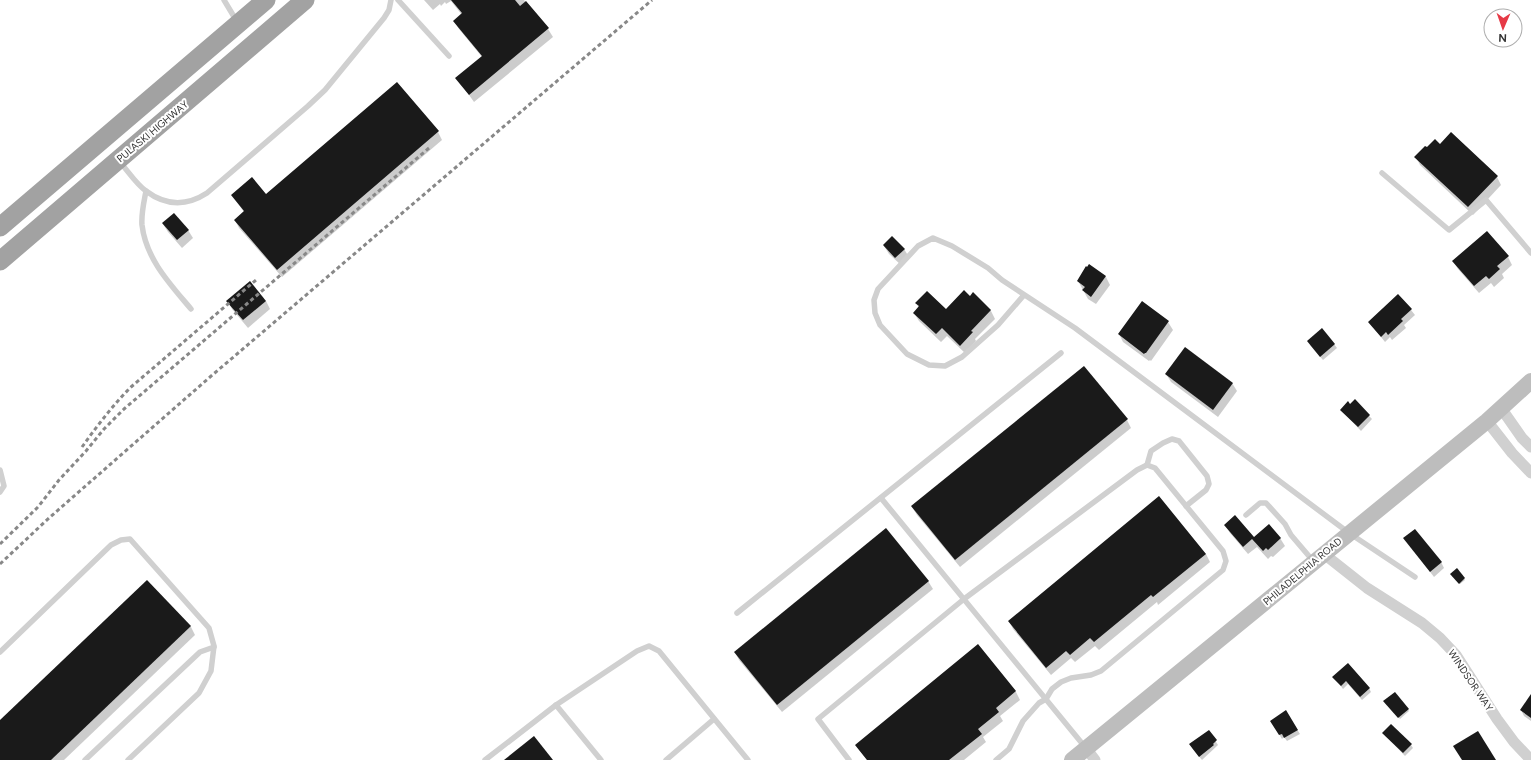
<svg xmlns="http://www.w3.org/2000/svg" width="1531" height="760" viewBox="0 0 1531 760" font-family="Figtree,sans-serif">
<rect width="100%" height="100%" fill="#fff"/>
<g fill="#0003">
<polygon points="424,0 524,0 548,29 553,37 474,102 457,78 482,57 459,29 454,21 462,15 451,1 446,4 445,2 441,6 440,4 433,10"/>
<polygon points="397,84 438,132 442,140 282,277 239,228 235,220 244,212 232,195 266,195"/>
<polygon points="1440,145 1497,177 1501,185 1473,215 1420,165 1416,157 1427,149"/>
<polygon points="163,224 188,230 193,238 182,248 168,232"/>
<polygon points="884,246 904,249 909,257 901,265 889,254"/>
<polygon points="1508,257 1512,265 1502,274 1504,278 1494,287 1491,283 1479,293 1458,269 1453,261"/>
<polygon points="1090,266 1106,277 1110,285 1096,304 1088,299 1078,281"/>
<polygon points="973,294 991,311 995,319 975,339 976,341 965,353 947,336 941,342 919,321 914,313 919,308 916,303 946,310 970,297"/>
<polygon points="228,301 266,301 270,309 248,328 232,309"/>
<polygon points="1411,310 1415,315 1404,325 1406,328 1392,340 1390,337 1385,342 1370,323"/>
<polygon points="1168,322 1173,330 1151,361 1150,360 1149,361 1123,342 1119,334"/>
<polygon points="1334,344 1337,348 1323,360 1310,345"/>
<polygon points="1166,374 1232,383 1237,391 1218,417 1171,382"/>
<polygon points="1355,401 1372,419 1361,431 1341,410 1350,406"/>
<polygon points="1127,420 1131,428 960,567 917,515 912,507"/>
<polygon points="1159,498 1206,554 1210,562 1158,605 1157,602 1099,650 1095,646 1075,662 1071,658 1051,675 1013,629 1009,621"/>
<polygon points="1225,525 1254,539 1280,538 1285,546 1273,557 1271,556 1268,559 1257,547 1248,554 1230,533"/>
<polygon points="1405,539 1441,562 1444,568 1434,577"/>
<polygon points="1457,569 1465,580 1460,584 1452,576"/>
<polygon points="147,581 191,627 195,635 64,760 0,760 0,722"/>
<polygon points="928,581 933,589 782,712 739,660 735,652"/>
<polygon points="978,646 1016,692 1020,700 1000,716 1003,721 983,737 986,742 964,760 867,760 856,745"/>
<polygon points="1334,677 1369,688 1371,692 1362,700 1348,684 1343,689"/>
<polygon points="1394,693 1409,711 1400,719 1385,703"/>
<polygon points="1531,696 1531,721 1524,716 1521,710"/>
<polygon points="1286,712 1300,734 1287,741 1284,737 1282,739 1271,721"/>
<polygon points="1209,731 1218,745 1202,760 1192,748"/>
<polygon points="1383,733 1411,745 1413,748 1405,756"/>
</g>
<g fill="#1a1a1a">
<polygon points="451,0 515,0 520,6 526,1 549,28 469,95 455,78 482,56 453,21 462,13"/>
<polygon points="397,82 439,131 277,270 234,220 244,211 231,195 252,177 266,194"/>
<polygon points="1451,132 1498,176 1468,207 1414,157 1425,146 1427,147 1435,139 1440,144"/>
<polygon points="174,213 189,230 177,240 162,223"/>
<polygon points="1487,231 1509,256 1497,266 1500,269 1489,279 1486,276 1474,286 1452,261"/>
<polygon points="892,236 905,249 895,258 883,245"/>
<polygon points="1089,264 1106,276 1091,297 1082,290 1085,287 1077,281 1086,266 1087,267"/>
<polygon points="250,281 266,301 243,320 226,301"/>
<polygon points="964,290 970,296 973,292 991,310 971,331 973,332 960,346 942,328 936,334 913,313 919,306 915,303 927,291 946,309"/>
<polygon points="1398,294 1412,309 1401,319 1403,321 1388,335 1386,332 1381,337 1368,322"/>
<polygon points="1142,301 1169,321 1146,353 1145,353 1144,354 1118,334"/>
<polygon points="1322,328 1335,344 1320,357 1307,341"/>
<polygon points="1185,347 1233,383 1213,410 1165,374"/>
<polygon points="1084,366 1128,419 955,560 911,506"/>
<polygon points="1355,399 1370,415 1358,427 1340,410 1348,401 1350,404"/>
<polygon points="1159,496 1206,554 1153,597 1151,595 1094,642 1090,638 1070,655 1066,651 1046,668 1008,621"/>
<polygon points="1235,515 1254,537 1269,524 1281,538 1268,550 1266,548 1263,551 1252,539 1243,547 1224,525"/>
<polygon points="886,528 929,581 777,705 734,652"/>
<polygon points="1415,529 1442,562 1430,572 1403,538"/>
<polygon points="1457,568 1465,578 1459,584 1450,574"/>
<polygon points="147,580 191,626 51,760 0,760 0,720"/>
<polygon points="978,644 1016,691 996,708 999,712 978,729 982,734 949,760 867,760 855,745"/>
<polygon points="1348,663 1370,688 1360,697 1346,681 1341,686 1332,677"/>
<polygon points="1395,692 1409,709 1398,718 1383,701"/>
<polygon points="1531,694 1531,718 1520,710"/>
<polygon points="1286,710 1298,730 1284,738 1282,734 1279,735 1270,721"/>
<polygon points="1391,724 1412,744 1403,753 1382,733"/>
<polygon points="1209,730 1217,740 1213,744 1214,745 1199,757 1189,744"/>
<polygon points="1478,731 1496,760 1462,760 1453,746"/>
<polygon points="534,736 553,760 504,760"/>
</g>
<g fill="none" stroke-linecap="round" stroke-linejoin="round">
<g stroke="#d0d0d0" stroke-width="5.5">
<polyline points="224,0 236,20"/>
<polyline points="398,0 449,56"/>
<path d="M119,161C128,171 136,184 146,191C166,206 187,206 207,193L308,106L325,90L384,18L389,10L391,0"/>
<polyline points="1382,173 1449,230 1486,200 1531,253"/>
<path d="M146,191C144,202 141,214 142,225C146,259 170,284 191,309"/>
<polyline points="1024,295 998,325 962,357 945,366 929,365 907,354 880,325 875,313 874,300 878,289 918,246 933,238 952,246 988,268 1002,280 1075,328 1349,533 1415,577"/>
<polyline points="1147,465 1151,451 1163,443 1172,439 1179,441 1207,476 1209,484 1206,490 1186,506"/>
<polyline points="0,470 4,486 0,492"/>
<polyline points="881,498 1085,747"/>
<polyline points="1246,515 1260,503 1266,503 1285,524 1291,535 1314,562"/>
<polyline points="737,613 1061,353"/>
<polyline points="0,652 111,545 121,540 130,539 209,628 214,646 211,671 199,693 128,760"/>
<polyline points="556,705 601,760"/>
<polyline points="85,760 200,652 214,647"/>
<polyline points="485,760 556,705 637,651 649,646 659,651 748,760"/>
<polyline points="666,760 714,719"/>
<polyline points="849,760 818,719 964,599 1137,470 1147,465 1155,468 1223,551 1226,561 1223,570 1101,671 1091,675 1071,678 1061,682 1052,689 1046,699 1039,703 1023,721 1009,749 996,760"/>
</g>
<g stroke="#d0d0d0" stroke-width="11">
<polyline points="1501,408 1522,438 1531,447"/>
<polyline points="1487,421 1512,453 1531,473"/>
<polyline points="1324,554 1367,588 1422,623 1440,638 1456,655 1497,719 1514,742 1531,760"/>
<polyline points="1086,748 1095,760"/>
</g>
<polyline stroke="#bdbdbd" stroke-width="16" points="1072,760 1487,421 1531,381"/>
<g stroke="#a2a2a2" stroke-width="19">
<polyline points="0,227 266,0"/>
<polyline points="0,261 305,0"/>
</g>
<g stroke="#888" stroke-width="3" stroke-dasharray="4 3" stroke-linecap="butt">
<path d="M82,447C97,426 113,405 131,387L256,280"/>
<polyline points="0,544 38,507 59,480 86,451 104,429 124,409 429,148"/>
<polyline points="0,564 49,518 210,377 652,0"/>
</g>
</g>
<g text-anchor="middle" stroke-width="4" stroke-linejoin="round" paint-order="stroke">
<g font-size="10" fill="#333" stroke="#fff">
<text transform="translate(152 131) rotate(-40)" y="4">PULASKI HIGHWAY</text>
<text transform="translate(1302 571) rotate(-40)" y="4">PHILADELPHIA ROAD</text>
<text transform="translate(1471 680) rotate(56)" y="4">WINDSOR WAY</text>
</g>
</g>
<g transform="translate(1503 28) rotate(182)"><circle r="19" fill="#ffffff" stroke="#adadad"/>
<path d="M0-3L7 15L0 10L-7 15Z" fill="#e63946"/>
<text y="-6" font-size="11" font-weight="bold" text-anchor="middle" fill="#333333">N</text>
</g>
</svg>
